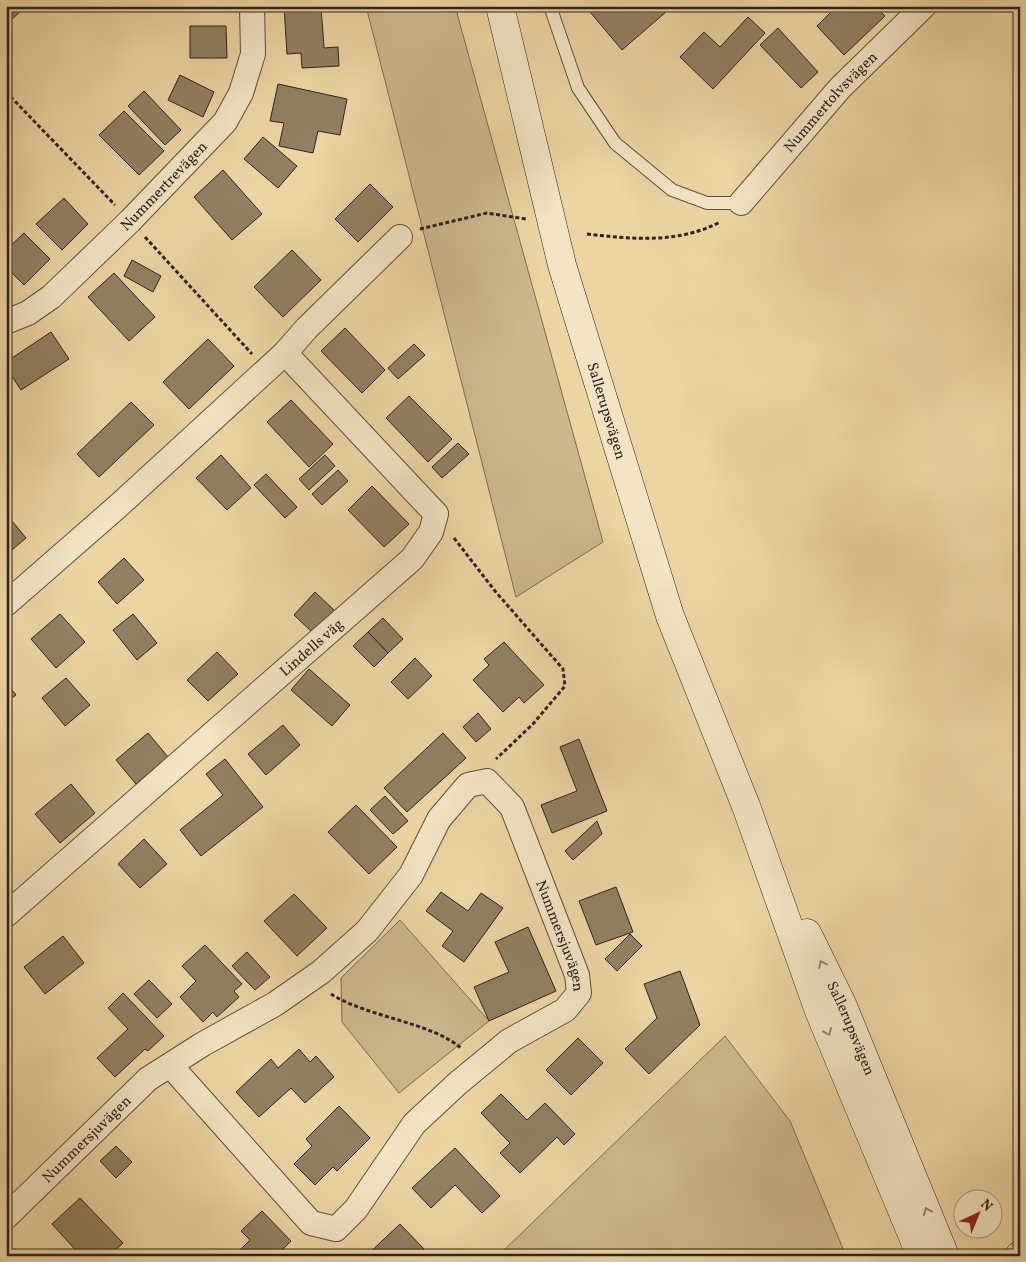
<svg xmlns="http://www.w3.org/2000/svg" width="1026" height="1262" viewBox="0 0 1026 1262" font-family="Vollkorn,serif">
<rect width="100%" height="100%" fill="#ecd5a3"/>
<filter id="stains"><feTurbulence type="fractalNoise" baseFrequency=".004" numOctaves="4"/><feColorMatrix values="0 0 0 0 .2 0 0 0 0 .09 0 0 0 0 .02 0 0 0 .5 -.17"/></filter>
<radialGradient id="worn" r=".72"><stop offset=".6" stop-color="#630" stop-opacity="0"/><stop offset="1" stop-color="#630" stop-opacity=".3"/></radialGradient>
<g fill="#ccb78c" stroke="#7e6d53">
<polygon points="366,6 455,6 603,542 516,597"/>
<polygon points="400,920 489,1021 399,1093 342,1022 341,978"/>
<polygon points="725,1036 790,1121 846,1256 498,1256"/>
</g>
<g fill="#918061" stroke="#2f231a">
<polygon points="6,6 26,6 6,25"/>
<polygon points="284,6 321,6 324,48 338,47 339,66 302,68 301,53 287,54"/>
<polygon points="585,6 673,6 622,50"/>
<polygon points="837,6 875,6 885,16 844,55 817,26"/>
<polygon points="748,17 765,33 713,89 680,57 704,32 720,47"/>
<polygon points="190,26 226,26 227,58 190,58"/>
<polygon points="778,28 818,72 801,88 760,45"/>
<polygon points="180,75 214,92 203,117 168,100"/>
<polygon points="278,84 347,99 340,135 318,131 313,153 279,146 284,123 270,121"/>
<polygon points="144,91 181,130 165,145 128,106"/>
<polygon points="124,111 164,151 139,175 99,135"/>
<polygon points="263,137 297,166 278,188 244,159"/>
<polygon points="223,170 262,214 232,240 194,197"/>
<polygon points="370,184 393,207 358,242 335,219"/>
<polygon points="64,198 88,224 62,250 36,224"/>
<polygon points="24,233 50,259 24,285 6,267 6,250"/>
<polygon points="292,250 321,280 283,317 254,287"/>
<polygon points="132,260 161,276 153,292 124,276"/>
<polygon points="114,273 155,317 129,341 88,297"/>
<polygon points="345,328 385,370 362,393 321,351"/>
<polygon points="51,332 69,359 21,390 6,367 6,362"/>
<polygon points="208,339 234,366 189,409 163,382"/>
<polygon points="414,344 425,355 398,379 388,368"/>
<polygon points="409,396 452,439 428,462 386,418"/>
<polygon points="291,400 333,444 309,467 267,422"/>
<polygon points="131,402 154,425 99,477 77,454"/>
<polygon points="458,443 469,454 442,478 432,467"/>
<polygon points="221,455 251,488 227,510 196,478"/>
<polygon points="325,455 335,466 309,490 299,479"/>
<polygon points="338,470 348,481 322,505 312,494"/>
<polygon points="266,474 297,507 285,518 254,485"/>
<polygon points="372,486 409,524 384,547 348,510"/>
<polygon points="8,516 26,538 6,555 6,518"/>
<polygon points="124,558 144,580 117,604 98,582"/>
<polygon points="315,592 335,611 313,633 294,615"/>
<polygon points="60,614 85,642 56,668 31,639"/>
<polygon points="133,614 157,643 137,660 113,630"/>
<polygon points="383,618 403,639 388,653 368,632"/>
<polygon points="368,632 388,653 374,667 353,646"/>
<polygon points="504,642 544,685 524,703 519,697 503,712 473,680 489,665 484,659"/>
<polygon points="217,652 238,674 208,701 187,680"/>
<polygon points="415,658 432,676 408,699 391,682"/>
<polygon points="309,669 350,705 332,726 291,690"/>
<polygon points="66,678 90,705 65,726 42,698"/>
<polygon points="6,682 16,695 6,702"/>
<polygon points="478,713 491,729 476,742 463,727"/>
<polygon points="283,725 300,745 266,775 248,754"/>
<polygon points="148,733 168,757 136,784 116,760"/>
<polygon points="443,733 466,758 407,812 384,788"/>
<polygon points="579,739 607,811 552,833 541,805 577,791 560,747"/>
<polygon points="225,759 263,807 201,856 180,830 223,795 206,774"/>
<polygon points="71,784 95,813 60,843 35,814"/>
<polygon points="385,796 408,821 393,834 370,810"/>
<polygon points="356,805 397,847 369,874 328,832"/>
<polygon points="597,821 602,834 573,860 565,851"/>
<polygon points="144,839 167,864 140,888 118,864"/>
<polygon points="616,887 633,932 596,945 579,901"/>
<polygon points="441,892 468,911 481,893 503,908 464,962 442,946 453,931 426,911"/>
<polygon points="294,894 327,928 297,956 264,921"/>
<polygon points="528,927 556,991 489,1021 474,987 509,972 495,942"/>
<polygon points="630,934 642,946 617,971 605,959"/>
<polygon points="63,936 84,963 45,994 24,967"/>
<polygon points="205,945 242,984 234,991 239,997 217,1017 213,1012 203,1022 180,997 196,981 182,966"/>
<polygon points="247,952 270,977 255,990 232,966"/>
<polygon points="680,971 700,1025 649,1074 625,1049 657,1018 644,984"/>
<polygon points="149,980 172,1004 157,1018 134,994"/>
<polygon points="123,993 164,1036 148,1051 145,1049 115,1077 97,1058 128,1029 108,1008"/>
<polygon points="578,1038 603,1063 571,1095 546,1070"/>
<polygon points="299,1049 310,1062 316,1056 334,1077 305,1103 291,1088 259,1117 236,1092 271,1059 278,1068"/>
<polygon points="501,1094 527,1120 545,1103 575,1134 564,1145 557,1137 520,1173 500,1153 510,1143 481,1113"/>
<polygon points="339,1106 370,1138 337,1171 333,1167 315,1185 294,1164 312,1146 306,1139"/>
<polygon points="116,1146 132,1162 116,1178 100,1161"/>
<polygon points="455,1148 500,1196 482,1213 455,1185 431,1208 412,1188"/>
<polygon points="80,1198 123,1243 109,1256 81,1256 52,1224"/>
<polygon points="262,1211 291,1241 276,1256 243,1256 239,1251 250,1240 241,1231"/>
<polygon points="400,1224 424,1249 416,1256 366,1256"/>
</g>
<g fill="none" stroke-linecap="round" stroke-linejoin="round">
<g stroke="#5e503c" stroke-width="14">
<polyline id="lane" points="550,6 578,88 615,143 672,190 707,203 741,203"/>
</g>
<g stroke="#5e503c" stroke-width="26">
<g id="street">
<path id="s1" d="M741,203L840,88L924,6"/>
<path id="s2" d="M6,322L28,313L51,297L130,221L225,122L241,93L253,54L252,6"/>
<polyline points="6,604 117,507 285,353 307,328 400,237"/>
<path id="s3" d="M6,915L412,559L431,532L436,514L285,353"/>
<path id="s4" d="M6,1217L148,1079L203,1044L275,1004L321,972L367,931L411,875L439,819L468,785L487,781L512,807L577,975L579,993L565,1010L509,1041L458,1083L414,1124L356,1209L336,1229L311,1223L170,1065"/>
</g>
</g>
<g stroke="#2f231a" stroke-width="29">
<g id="secondary">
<path id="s5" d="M500,6L562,265L670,616L746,806L819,1011L921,1256"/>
<path id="s6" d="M807,933L842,1004L945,1256"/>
</g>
</g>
<g stroke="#2f231a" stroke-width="29">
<polyline id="highway" points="1019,1256 1020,1255"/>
</g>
<g stroke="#2f231a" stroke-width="3" stroke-dasharray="4 2.5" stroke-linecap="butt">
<polyline points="6,92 115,205"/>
<polyline points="420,229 487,213 526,219"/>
<path d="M587,234C632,239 678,244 720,222"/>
<polyline points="145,237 252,354"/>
<polyline points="454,538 495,591 563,669 565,686 533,724 496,759"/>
<path d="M331,994C369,1018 432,1022 462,1049"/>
</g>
<use href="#lane" stroke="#f3e4c3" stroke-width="12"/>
<use href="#street" stroke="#f3e4c3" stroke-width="24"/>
<use href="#secondary" stroke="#f3e4c3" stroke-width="28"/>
<use href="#highway" stroke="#ecd5a3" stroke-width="28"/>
</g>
<defs><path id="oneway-chevron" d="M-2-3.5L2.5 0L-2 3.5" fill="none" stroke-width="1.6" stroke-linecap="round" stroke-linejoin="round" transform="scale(1.25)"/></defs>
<g stroke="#91846e">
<use href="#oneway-chevron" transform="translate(822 964) rotate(-116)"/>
<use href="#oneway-chevron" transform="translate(828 1032) rotate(67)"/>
<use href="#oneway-chevron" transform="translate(927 1211) rotate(-112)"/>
</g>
<g text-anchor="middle" stroke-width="5" stroke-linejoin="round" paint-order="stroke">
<g font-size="15" fill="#2f231a" stroke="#f3e4c3">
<text dy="5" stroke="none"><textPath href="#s1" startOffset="135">Nummertolvsvägen</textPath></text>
<text dy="5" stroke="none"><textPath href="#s2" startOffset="210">Nummertrevägen</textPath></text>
<text dy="5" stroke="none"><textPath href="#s5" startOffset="419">Sallerupsvägen</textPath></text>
<text dy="5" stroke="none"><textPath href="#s3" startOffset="406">Lindells väg</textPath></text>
<text dy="5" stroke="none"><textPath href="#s4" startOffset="835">Nummersjuvägen</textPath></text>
<text dy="5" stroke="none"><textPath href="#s6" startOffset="105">Sallerupsvägen</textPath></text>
<text dy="5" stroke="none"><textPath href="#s4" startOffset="112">Nummersjuvägen</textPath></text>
</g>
</g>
<rect width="1026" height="1262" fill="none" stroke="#ecd5a3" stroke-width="25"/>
<rect x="8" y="8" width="1011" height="1247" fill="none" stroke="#2f231a" stroke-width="2.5"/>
<rect x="12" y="12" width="1001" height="1237" fill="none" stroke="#2f231a"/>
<g transform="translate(978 1214) rotate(44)"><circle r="24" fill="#f3e4c3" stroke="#a5977f"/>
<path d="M0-4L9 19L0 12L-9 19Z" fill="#8f2418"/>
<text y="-8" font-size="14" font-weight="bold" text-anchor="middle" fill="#2f231a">N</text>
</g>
<rect width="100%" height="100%" filter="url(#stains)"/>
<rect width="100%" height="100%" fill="url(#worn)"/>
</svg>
